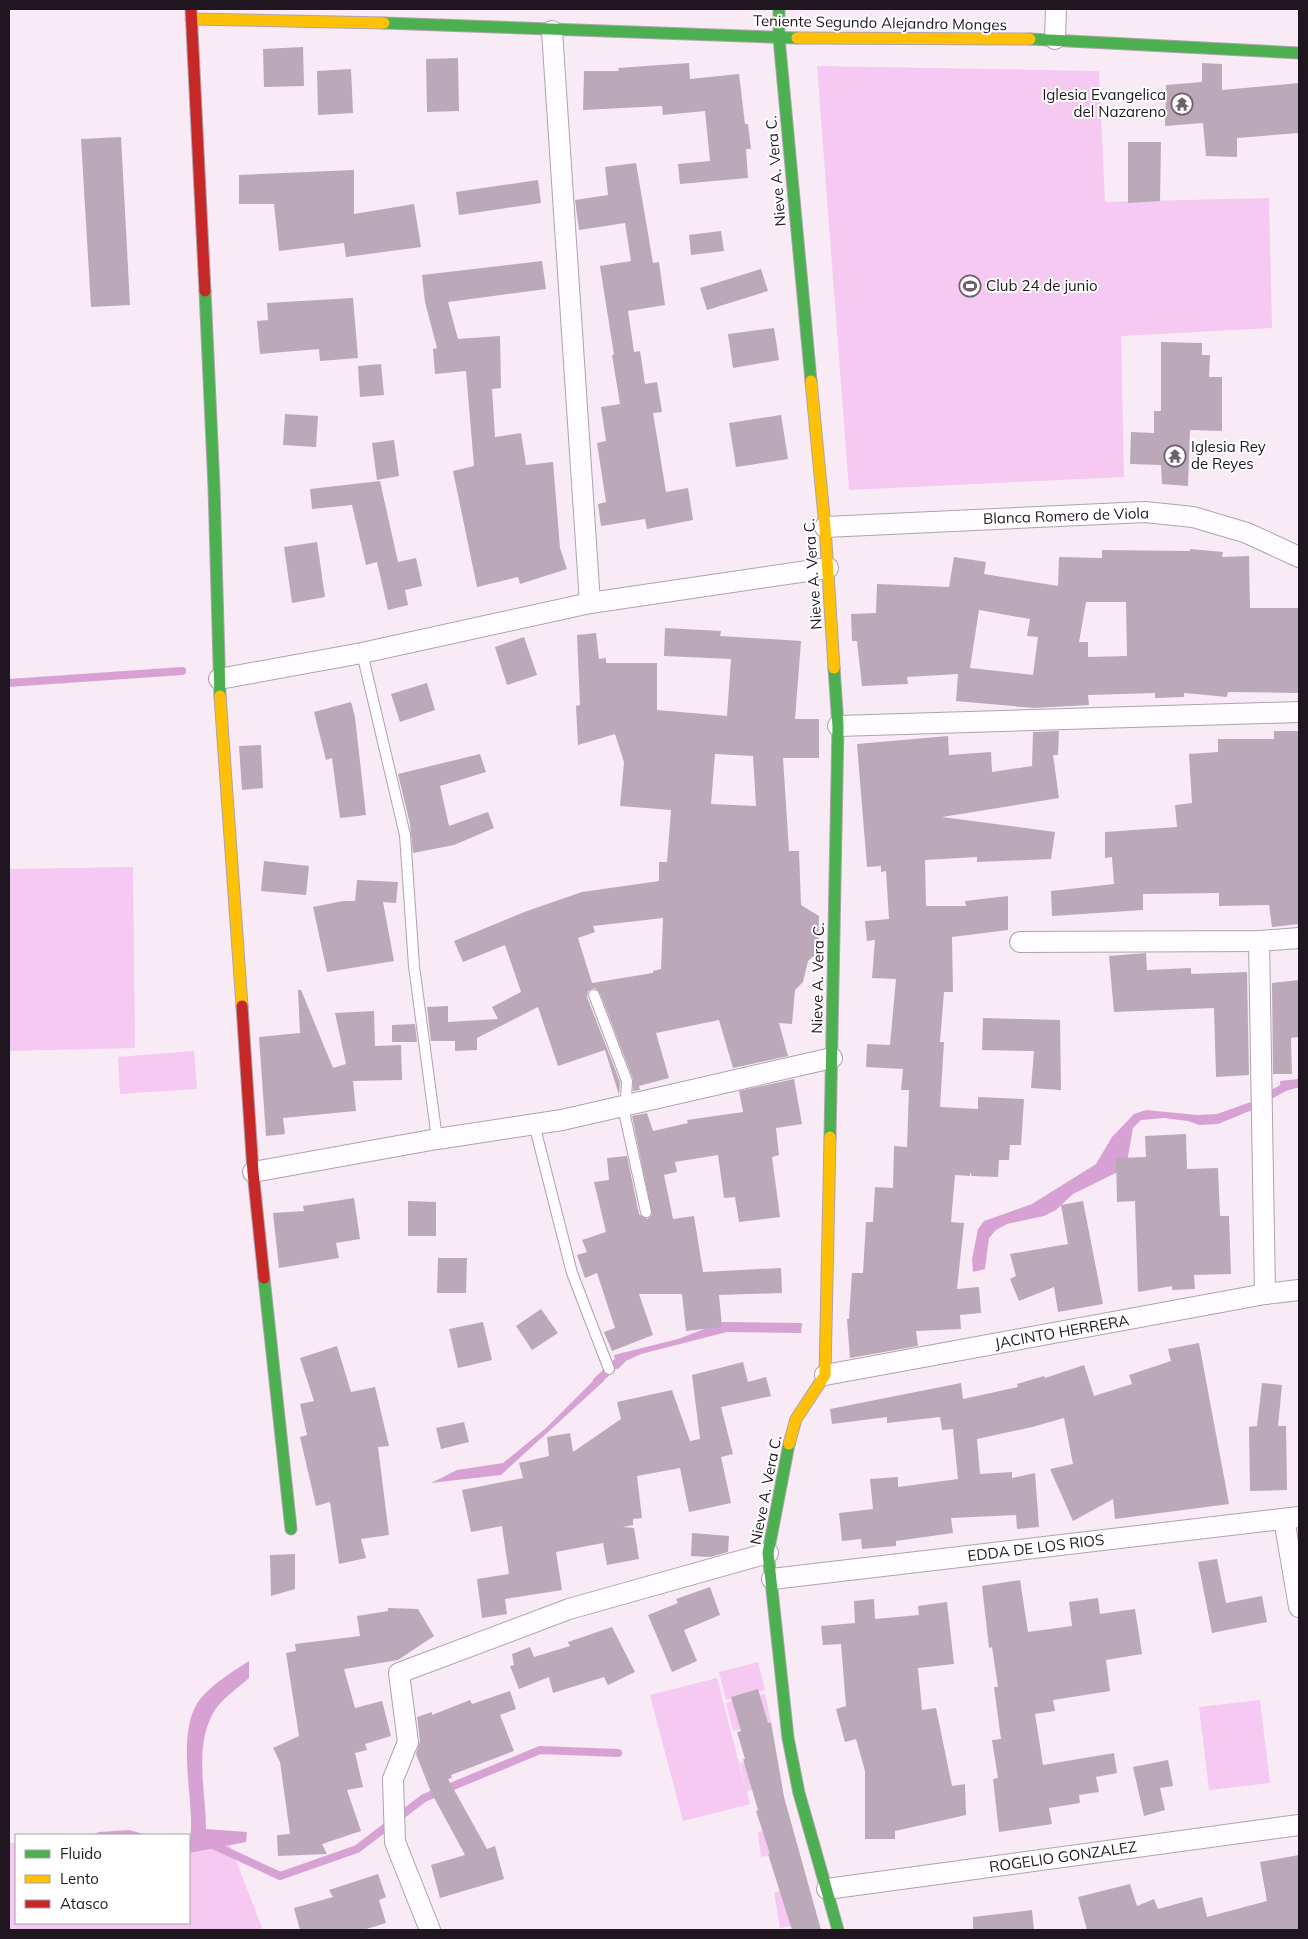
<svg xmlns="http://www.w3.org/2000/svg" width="1308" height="1939" viewBox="0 0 1308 1939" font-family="Mulish,sans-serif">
<rect width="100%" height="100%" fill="#f8ebf6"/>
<g fill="#f5c9f1">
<polygon points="817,66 1099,71 1105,202 1269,198 1272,328 1121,336 1124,477 849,490"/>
<polygon points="133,867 135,1048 9,1051 9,869"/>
<polygon points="194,1051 197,1089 120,1094 118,1057"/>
<polygon points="758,1662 765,1690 726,1700 719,1672"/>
<polygon points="717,1678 746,1790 740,1763 776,1755 782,1784 747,1791 750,1804 683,1821 650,1695"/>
<polygon points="765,1694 771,1722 733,1731 726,1703"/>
<polygon points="1260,1700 1270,1783 1209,1790 1199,1707"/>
<polygon points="787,1826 792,1850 761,1857 758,1832"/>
<polygon points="9,1843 16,1843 16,1923 189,1923 189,1843 229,1843 263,1930 9,1930"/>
<polygon points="804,1887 811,1922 780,1928 774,1892"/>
</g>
<g fill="#d7a2d3">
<polygon points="1299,1079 1299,1087 1281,1092 1280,1081"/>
<polygon points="1251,1102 1252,1110 1218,1124 1199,1125 1188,1121 1164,1118 1141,1120 1133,1128 1126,1168 1073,1194 1056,1210 1044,1216 1007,1224 996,1230 989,1238 985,1269 973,1272 972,1259 978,1229 984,1221 1032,1204 1096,1164 1112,1137 1134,1114 1146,1110 1197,1115 1217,1114"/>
<polygon points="723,1322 802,1323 801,1333 727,1332 641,1354 626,1361 617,1370 614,1355 678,1339"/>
<polygon points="603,1371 604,1381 501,1475 431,1483 457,1470 503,1463 546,1428"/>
<path d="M249,1661V1678C238,1688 223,1698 215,1710C193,1745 206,1790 206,1829L247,1832L246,1842L189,1853C189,1844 191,1836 191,1827C192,1791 176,1728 201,1698C214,1683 232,1672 249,1661Z"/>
<polygon points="129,1830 147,1835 93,1835 99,1832"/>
</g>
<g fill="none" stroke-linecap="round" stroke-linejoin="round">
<g stroke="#d7a2d3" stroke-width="8">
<polyline points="9,683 182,671"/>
<polyline points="1263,1099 1285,1087 1299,1083"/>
<polyline points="597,1381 623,1357"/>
<polyline points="209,1843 280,1876 357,1849 424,1798 540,1750 618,1753"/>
</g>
</g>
<g fill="#bba8b9" fill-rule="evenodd">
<polygon points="303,47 304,86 264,87 263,49"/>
<polygon points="458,58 459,111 427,112 426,59"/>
<polygon points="689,63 690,79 739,74 745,124 748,124 751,149 746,149 748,178 680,184 678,164 710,161 705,111 663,115 662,106 583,110 584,71 619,71 618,68"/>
<polygon points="1202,63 1222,64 1222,90 1299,83 1299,133 1237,138 1237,157 1206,156 1203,123 1165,126 1166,85 1202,82"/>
<polygon points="351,69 353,113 318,115 317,71"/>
<polygon points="121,137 130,305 91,307 81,139"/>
<polygon points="1128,142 1161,142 1160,201 1128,203"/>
<polygon points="636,163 653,263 659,262 665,305 628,311 634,352 640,351 645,384 657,382 662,412 653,413 666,492 688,488 693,520 647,529 645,519 601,526 598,504 606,502 597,443 606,441 601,407 620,404 612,355 614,355 600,266 631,261 625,223 579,230 575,200 608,195 605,167"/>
<polygon points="354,170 354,214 414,204 421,247 346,257 344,243 279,251 274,204 239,204 239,175"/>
<polygon points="538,180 541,203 459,215 456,192"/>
<polygon points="721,231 724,251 691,255 689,235"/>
<polygon points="542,261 546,289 448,302 458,339 500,336 501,388 492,389 495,437 521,433 526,465 553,462 560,548 567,569 520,584 518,577 477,587 453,471 474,466 466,371 435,374 433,349 437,348 425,302 422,275"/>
<polygon points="761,269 768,291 707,310 700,288"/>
<polygon points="353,298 358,358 320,361 319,349 260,354 257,321 268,320 267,303"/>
<polygon points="774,328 779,360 733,368 728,334"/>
<polygon points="1161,342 1202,343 1202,355 1210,355 1209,377 1222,377 1222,431 1190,430 1188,486 1162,484 1161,465 1130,464 1131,432 1154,433 1154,411 1161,411"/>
<polygon points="381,364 384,395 360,397 358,366"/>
<polygon points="285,414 318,416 316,447 283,445"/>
<polygon points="781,415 788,459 736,467 729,423"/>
<polygon points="394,440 399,476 377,480 372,443"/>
<polygon points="380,481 398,562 416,558 422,586 405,590 408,605 388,610 377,562 366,565 352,505 312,509 310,489"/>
<polygon points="317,542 325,597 292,603 284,547"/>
<path d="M1190,549L1223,552L1222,557L1249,556L1250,608H1299V693L1228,692L1227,697L1184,693V697L1155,698V693L1088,695L1089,705L1034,708L956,701L958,674L907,677L908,684L862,686L857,641H852L851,614L876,613L877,584L949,587L954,557L986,562L984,574L1058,586L1059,557L1102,558V550L1190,551ZM1086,602H1126L1127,656L1088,657V642H1079ZM979,610L1030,619L1027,636L1038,637L1033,675L970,668Z"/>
<path d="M665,628L721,631L720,636L801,641L795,719H819V758H783L789,851H799L801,905L819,916L818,952L808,961L803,982L795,990L792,1024L779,1023L788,1056L733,1068L719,1020L656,1033L669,1078L639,1086L640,1090L633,1091V1079L600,993L595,988L588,991L587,997L620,1082L619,1095L605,1050L558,1066L538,1007L477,1038V1050L455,1051V1041H431L427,1007L448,1006V1022L498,1019L492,1007L521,992L505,945L463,962L454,941L527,911L582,892L659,881V862H667L671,810L620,806L624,762L615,734L578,745L576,706L580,705L577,635L596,633L599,659L606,658V663H657V710L727,716L731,659L664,656ZM715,754L753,756L756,806L711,804ZM663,918L661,969L653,971V973L592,983L578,938L595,932L593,926Z"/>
<polygon points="524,637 537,675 507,685 495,647"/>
<polygon points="427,683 435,710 400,722 391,694"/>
<polygon points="351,702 355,717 366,815 340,818 332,758 326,760 314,712"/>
<polygon points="1059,731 1058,755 1053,755 1059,798 942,817 1055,832 1051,859 977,862 977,857 925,860 926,906 966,906 965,901 1008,896 1008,930 952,937 953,992 944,992 940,1042 944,1042 940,1107 978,1109 978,1097 1024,1099 1021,1145 1010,1145 1009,1160 999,1160 998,1177 972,1176 970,1172 970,1176 955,1175 951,1222 964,1223 957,1289 979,1287 981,1313 960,1315 961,1329 916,1331 918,1346 850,1358 847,1319 849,1319 852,1273 863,1273 866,1222 873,1222 875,1187 893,1188 894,1146 907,1147 909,1090 901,1090 903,1069 866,1067 867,1044 890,1045 896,979 872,978 875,940 867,941 865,921 889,919 886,871 881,872 881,866 867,867 857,744 948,736 949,755 991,752 992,772 1032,766 1033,732"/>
<polygon points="1274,731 1299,731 1299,924 1272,927 1269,905 1219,906 1219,893 1143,894 1143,910 1052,916 1051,891 1114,884 1112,857 1105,858 1105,832 1177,827 1175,805 1192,803 1189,754 1218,752 1218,739 1274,739"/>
<polygon points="261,745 263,788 242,790 239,746"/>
<polygon points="480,754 486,772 440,786 449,826 488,812 494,828 454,845 413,853 410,824 398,774"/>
<polygon points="264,861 309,866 306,895 261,891"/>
<polygon points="357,880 398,882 396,903 383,902 394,961 327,972 313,907 343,901 355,901"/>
<polygon points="1146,953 1147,970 1191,968 1191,974 1247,972 1249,1075 1216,1077 1214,1008 1114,1012 1109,956"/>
<polygon points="1299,980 1299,1037 1291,1038 1292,1074 1273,1074 1272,983"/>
<polygon points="298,990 301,990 333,1068 346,1064 335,1013 374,1011 375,1046 401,1045 402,1080 353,1081 356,1111 283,1118 285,1134 266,1136 259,1037 300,1033"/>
<polygon points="983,1018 1060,1020 1061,1090 1031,1088 1034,1051 982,1050"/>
<polygon points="415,1024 417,1042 392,1042 392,1025"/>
<polygon points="794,1079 802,1124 776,1128 779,1155 772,1157 780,1217 739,1222 735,1197 724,1198 718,1155 675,1162 677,1172 664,1175 673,1219 694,1216 703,1272 781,1268 782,1293 719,1295 722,1327 686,1331 682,1294 639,1294 653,1335 612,1351 604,1332 615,1328 597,1273 585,1278 577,1255 587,1252 582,1240 606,1232 594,1182 609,1180 607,1158 627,1156 639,1214 647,1219 652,1215 632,1116 647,1113 653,1131 688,1123 687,1120 743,1112 739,1091"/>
<polygon points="1186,1134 1187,1169 1218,1168 1220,1216 1229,1216 1231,1274 1194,1275 1195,1289 1172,1290 1172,1286 1138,1292 1135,1201 1117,1202 1116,1158 1146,1157 1145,1136"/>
<polygon points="354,1198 360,1239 336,1243 339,1258 279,1268 273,1213 304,1211 303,1206"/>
<polygon points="408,1201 436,1202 436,1236 408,1236"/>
<polygon points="1083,1201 1103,1304 1058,1312 1054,1287 1019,1301 1010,1279 1016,1276 1010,1254 1068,1244 1061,1205"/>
<polygon points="438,1258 467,1258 466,1293 437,1293"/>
<polygon points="541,1309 558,1333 532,1350 516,1326"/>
<polygon points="483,1322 492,1360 458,1368 449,1329"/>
<polygon points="1199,1343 1229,1504 1115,1519 1113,1499 1073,1521 1050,1469 1073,1464 1064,1418 1032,1427 977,1439 980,1474 1012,1472 1012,1478 1035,1473 1039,1527 1017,1529 1016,1515 951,1518 953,1533 896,1541 896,1546 862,1549 861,1539 842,1541 839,1513 873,1509 870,1479 898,1477 898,1487 958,1479 953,1429 942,1430 940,1417 887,1423 887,1417 832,1424 830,1409 961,1383 963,1399 1018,1387 1017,1384 1044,1376 1045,1378 1084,1365 1094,1396 1132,1384 1129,1375 1171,1361 1168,1349"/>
<polygon points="337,1346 351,1392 375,1387 389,1446 378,1447 389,1535 361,1539 366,1558 339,1564 330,1502 316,1506 300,1437 307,1435 300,1404 314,1401 300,1358"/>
<polygon points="743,1362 748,1382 766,1377 771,1396 721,1407 733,1454 721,1457 731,1503 689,1512 680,1468 637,1476 642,1518 633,1519 633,1525 623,1527 634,1528 639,1559 607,1565 603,1543 556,1552 562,1590 505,1599 507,1614 482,1618 477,1579 509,1574 502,1526 471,1532 462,1490 523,1478 519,1463 549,1456 547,1437 570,1433 573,1452 621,1419 617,1402 672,1390 690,1441 700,1439 692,1375"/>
<polygon points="1262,1383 1282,1385 1278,1426 1286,1426 1287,1490 1250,1491 1249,1427 1257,1426"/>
<polygon points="464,1422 469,1442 441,1449 436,1428"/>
<polygon points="692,1533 729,1536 728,1552 710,1557 691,1556"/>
<polygon points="295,1554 295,1589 271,1596 270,1555"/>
<polygon points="1217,1559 1226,1603 1262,1596 1267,1622 1212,1633 1198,1562"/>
<polygon points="1020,1580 1028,1632 1072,1626 1069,1602 1098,1598 1100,1614 1135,1609 1142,1654 1106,1660 1110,1691 1053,1700 1055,1711 1035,1714 1043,1765 1114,1753 1117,1773 1096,1777 1099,1792 1079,1795 1080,1803 1049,1808 1052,1824 999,1832 993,1779 998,1778 992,1740 1001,1739 994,1687 998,1687 992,1647 989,1648 982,1586"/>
<polygon points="710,1587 720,1615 684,1630 697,1661 672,1672 648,1615 678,1603 676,1599"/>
<polygon points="874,1599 875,1619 919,1615 918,1606 947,1602 954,1664 918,1668 922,1710 936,1708 952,1786 965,1784 966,1815 895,1831 895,1839 865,1839 865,1771 856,1739 845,1742 836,1709 846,1706 841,1644 823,1645 821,1626 855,1623 854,1601"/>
<polygon points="388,1608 418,1609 434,1636 398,1660 344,1669 355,1708 382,1701 391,1736 365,1744 367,1750 355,1753 363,1787 347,1790 361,1831 322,1844 327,1854 278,1856 277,1835 290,1834 280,1762 273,1748 299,1736 286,1653 296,1651 295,1644 360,1636 357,1616 388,1611"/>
<polygon points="612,1627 635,1672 608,1685 604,1677 553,1693 549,1677 519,1689 510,1666 514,1665 512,1654 530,1647 534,1657 570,1646 568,1642"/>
<polygon points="758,1689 768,1723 771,1722 784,1797 821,1930 792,1930 768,1854 770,1854 756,1811 758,1810 743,1759 745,1759 737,1732 741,1731 731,1697"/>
<polygon points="510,1691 516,1709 500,1715 514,1751 451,1775 452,1778 448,1779 487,1849 495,1846 504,1879 440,1898 431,1865 465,1855 431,1792 416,1754 420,1741 417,1717 432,1712 432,1715 470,1700 472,1704"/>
<polygon points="1168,1760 1173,1786 1160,1788 1165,1810 1144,1816 1133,1767"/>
<polygon points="1299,1855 1299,1930 1087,1930 1078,1897 1130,1884 1137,1906 1154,1899 1158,1909 1202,1897 1207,1917 1267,1901 1260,1862"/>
<polygon points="378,1874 386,1897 379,1900 386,1923 363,1930 300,1930 294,1908 333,1897 329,1890"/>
<polygon points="1032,1910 1034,1930 973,1930 973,1917"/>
</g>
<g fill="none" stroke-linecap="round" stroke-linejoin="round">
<g stroke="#aea3ac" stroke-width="12">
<g id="lane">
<polyline points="362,653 405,835 414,966 437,1139"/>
<polyline points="594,995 627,1081 625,1116 646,1212"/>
<polyline points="534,1124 572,1273 609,1369"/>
</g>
</g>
<g stroke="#aea3ac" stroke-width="22">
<g id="street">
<polyline points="552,31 590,603"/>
<polyline points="1055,39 1056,9"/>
<polyline points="825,527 1145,512 1193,517 1247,533 1299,557"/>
<polyline points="219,679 362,653 590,603 828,568"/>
<polyline points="838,726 1299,712"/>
<polyline points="1259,941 1265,1294"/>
<polyline points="1020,942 1259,941 1299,938"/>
<polyline points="253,1172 437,1139 562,1120 832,1058"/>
<polyline points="825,1375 1265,1294 1299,1290"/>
<polyline points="1284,1519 1299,1607"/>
<polyline points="772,1579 1299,1517"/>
<polyline points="827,1889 1299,1825"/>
<polyline points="430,1930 395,1842 393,1779 408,1742 399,1673 569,1609 768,1553"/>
</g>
</g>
<g stroke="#aea3ac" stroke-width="13">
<g id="fast">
<polyline points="779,9 779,38 811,381"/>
<polyline points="384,23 797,38"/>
<polyline points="1030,39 1299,53"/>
<polyline points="205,291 214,487 220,696"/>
<polyline points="830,1137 838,726 834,668"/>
<polyline points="264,1278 291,1529"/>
<polyline points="789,1444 768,1553 788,1738 799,1793 838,1930"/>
</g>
</g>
<g stroke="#aea3ac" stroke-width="13">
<g id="slow">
<polyline points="191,19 384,23"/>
<polyline points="797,38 1030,39"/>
<polyline points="811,381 825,527 834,668"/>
<polyline points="220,696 242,1006"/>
<polyline points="789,1444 796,1419 825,1375 830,1137"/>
</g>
</g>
<g stroke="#aea3ac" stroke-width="13">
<g id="jam">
<polyline points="191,9 205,291"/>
<polyline points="242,1006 253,1172 264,1278"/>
</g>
</g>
<use href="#lane" stroke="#fefcfe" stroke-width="10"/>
<use href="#street" stroke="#fefcfe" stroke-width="20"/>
<use href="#fast" stroke="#4caf50" stroke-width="11"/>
<use href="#slow" stroke="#ffc107" stroke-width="11"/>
<use href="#jam" stroke="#c62828" stroke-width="11"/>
</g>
<defs>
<g id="temple-ring" transform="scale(1.125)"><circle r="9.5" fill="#fff" stroke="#6c616a" stroke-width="1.5"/><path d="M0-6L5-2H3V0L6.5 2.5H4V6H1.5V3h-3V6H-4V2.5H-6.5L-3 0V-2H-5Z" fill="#6c616a"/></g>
<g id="stadium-ring" transform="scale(1.125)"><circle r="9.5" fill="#fff" stroke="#6c616a" stroke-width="1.5"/><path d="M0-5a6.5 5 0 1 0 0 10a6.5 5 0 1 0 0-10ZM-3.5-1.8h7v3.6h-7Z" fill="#6c616a"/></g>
</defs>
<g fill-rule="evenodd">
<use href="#temple-ring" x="1182" y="104"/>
<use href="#stadium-ring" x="970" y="286"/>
<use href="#temple-ring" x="1175" y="456"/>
</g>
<g text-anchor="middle" stroke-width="4" stroke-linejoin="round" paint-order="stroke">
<g font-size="15" fill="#20161f" stroke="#fff">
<text transform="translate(880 23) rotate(1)" y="5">Teniente Segundo Alejandro Monges</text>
<text transform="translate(776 171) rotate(-95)" y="5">Nieve A. Vera C.</text>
<text transform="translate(1066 516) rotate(-2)" y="5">Blanca Romero de Viola</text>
<text transform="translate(813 574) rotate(-94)" y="5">Nieve A. Vera C.</text>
<text transform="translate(818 978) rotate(-89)" y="5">Nieve A. Vera C.</text>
<text transform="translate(1062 1332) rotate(-10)" y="5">JACINTO HERRERA</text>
<text transform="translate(766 1490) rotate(-79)" y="5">Nieve A. Vera C.</text>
<text transform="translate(1036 1548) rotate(-7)" y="5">EDDA DE LOS RIOS</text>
<text transform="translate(1063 1857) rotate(-8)" y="5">ROGELIO GONZALEZ</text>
</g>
<g font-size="15" fill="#20161f" stroke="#fff" text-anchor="start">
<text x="1166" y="100" text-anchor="end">Iglesia Evangelica<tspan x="1166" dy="17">del Nazareno</tspan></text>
<text x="986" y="291">Club 24 de junio</text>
<text x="1191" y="452">Iglesia Rey<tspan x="1191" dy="17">de Reyes</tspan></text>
</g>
</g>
<rect width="1308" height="1939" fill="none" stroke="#20161f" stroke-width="20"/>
<rect x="15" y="1834" width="175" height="90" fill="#ffffff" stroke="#a6a2a5"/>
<rect x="25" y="1850" width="25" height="8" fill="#4caf50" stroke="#a6a2a5"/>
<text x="60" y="1859" font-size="15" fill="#20161f">Fluido</text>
<rect x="25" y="1875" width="25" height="8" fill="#ffc107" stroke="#a6a2a5"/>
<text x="60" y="1884" font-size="15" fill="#20161f">Lento</text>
<rect x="25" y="1900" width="25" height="8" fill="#c62828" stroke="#a6a2a5"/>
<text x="60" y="1909" font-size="15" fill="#20161f">Atasco</text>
</svg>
